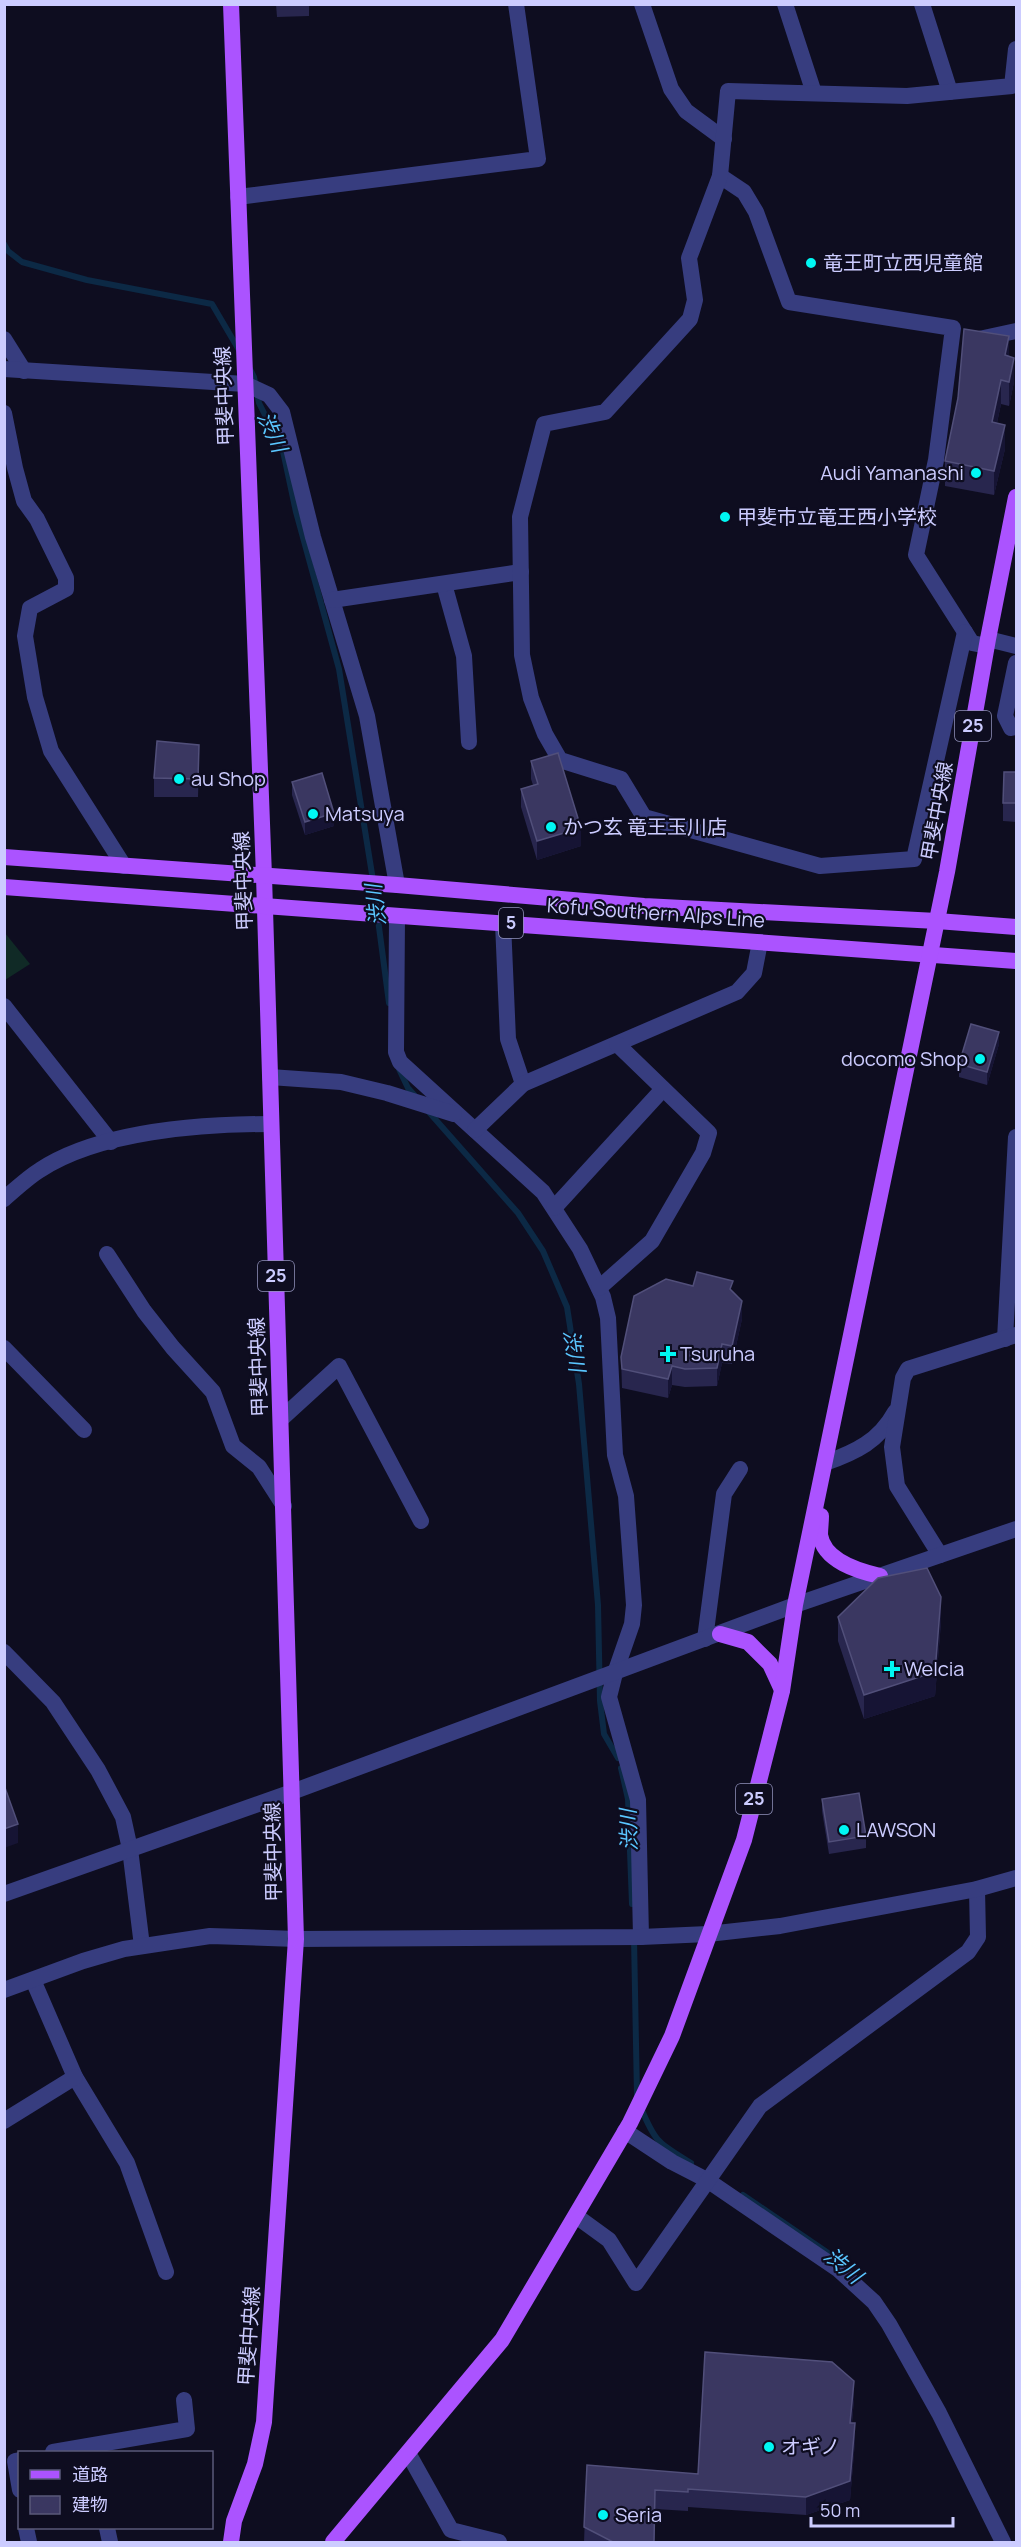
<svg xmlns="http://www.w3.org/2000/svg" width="1021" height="2547" viewBox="0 0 1021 2547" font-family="Manrope,'Noto Sans JP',sans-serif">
<rect width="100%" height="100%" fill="#0e0d20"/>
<polygon fill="#102a26" points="5,933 30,964 5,980 4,980"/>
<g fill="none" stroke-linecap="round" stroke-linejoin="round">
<g stroke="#0c2945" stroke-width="6">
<polyline points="4,244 8,251 22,262 87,280 212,304 239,350"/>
<polyline points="250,369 254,377 259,403 283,451 296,512 339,669 372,874 389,1003"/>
<polyline points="399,1069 408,1088 417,1098"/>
<polyline points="428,1111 518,1213 543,1251 567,1307 579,1384 598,1605 600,1701 604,1734 618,1758"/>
<polyline points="621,1768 628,1799 632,1904"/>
<polyline points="634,1938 637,2096"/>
<path d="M641,2108C656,2144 659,2143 691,2163"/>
<polyline points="743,2195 834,2257"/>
</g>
<g stroke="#373d7f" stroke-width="16">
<polyline points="642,4 671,89 686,111 724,139"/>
<polyline points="785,4 814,93"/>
<polyline points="922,4 950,92"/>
<polyline points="720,176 744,192 756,212 789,302 953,328 936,460 916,555 972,643 987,646"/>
<polyline points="238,197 538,159 516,4"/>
<polyline points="4,339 24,371"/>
<polyline points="979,339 1016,331"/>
<polyline points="4,369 245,384 269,395 282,412 313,537 367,716 397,885"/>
<polyline points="4,413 15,468 24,501 37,519 66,578 66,589 30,608 25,636 35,697 51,751 124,866"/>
<polyline points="444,584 464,656 469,742"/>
<polyline points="332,600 521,572"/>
<polyline points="965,632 914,859 820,866 644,817 621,779 560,760 545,734 531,698 522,655 520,517 544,424 605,412 690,319 695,300 689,258 720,176 728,91 907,96 1012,86 1016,49"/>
<polyline points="988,639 1016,646"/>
<polyline points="1016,663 1005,716 1011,728 1016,727"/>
<polyline points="397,918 396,1052 400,1062 543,1192 580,1249 603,1297 608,1318 615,1455 626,1496 634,1605 632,1624 615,1673 609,1697 638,1800 641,1937"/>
<polyline points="503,923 508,1039 523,1084"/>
<polyline points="4,1006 111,1142"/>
<polyline points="270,1077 341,1082 387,1093 454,1114"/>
<polyline points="475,1130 523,1084 737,992 754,973 760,942"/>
<path d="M4,1199C16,1189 27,1178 40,1170C100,1131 201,1124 271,1124"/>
<polyline points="554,1208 663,1089"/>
<polyline points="107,1254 144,1311 173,1348 213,1392 233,1446 259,1467 284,1506"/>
<polyline points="599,1288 652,1241 703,1153 709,1133 617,1044"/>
<polyline points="1005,1339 1016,1137"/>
<polyline points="4,1348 84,1430"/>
<polyline points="281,1419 339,1366 421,1521"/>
<path d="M825,1463C856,1452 879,1441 895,1412"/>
<polyline points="940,1555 897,1486 892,1447 903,1378 908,1369 1016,1335"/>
<polyline points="705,1639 724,1494 740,1469"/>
<polyline points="4,1652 53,1702 98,1770 123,1817 130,1849 142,1946"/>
<polyline points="33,1980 75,2077 127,2163 166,2272"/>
<polyline points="4,2121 75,2077"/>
<polyline points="625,2131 672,2162 707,2180 839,2270 874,2302 889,2324 939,2413 1003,2542"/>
<polyline points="576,2216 609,2240 636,2283 760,2106 968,1952 978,1937 977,1889"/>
<polyline points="53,2452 187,2429 184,2400"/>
<polyline points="408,2453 451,2530 499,2542"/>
<polyline points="20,2460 15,2461 20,2490"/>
<polyline points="26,2528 29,2542"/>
<polyline points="107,2528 110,2542"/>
</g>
<g stroke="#373d7f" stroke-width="16">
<polyline points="4,1894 292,1792 795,1605 1016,1529"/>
<polyline points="4,1990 83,1961 124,1949 210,1936 296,1939 641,1937 708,1934 780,1926 977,1889 1016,1878"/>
</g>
<g stroke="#ab53ff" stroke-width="16">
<polyline points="231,4 264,876 296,1939 264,2422 255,2464 234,2521 231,2542"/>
<polyline points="4,857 397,885 644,906 937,921 1016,927"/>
<path d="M4,887C342,913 679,937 1016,961"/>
<path d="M821,1516C821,1522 820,1529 820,1535C824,1561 858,1571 880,1576"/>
<polyline points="720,1634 748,1642 770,1664 782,1690"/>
<polyline points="333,2542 502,2340 630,2123 672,2036 744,1840 782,1691 795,1605 947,872 988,639 1016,497"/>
</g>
</g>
<g fill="#28264e">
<polygon points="276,4 309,4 309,16 277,17"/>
<polygon points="1009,356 1014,382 1009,406 1001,404 997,423 1005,449 994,495 945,486 945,461"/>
<polygon points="531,761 581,846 537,860 521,807 521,789 533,785 531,779"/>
<polygon points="199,764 198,797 154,797 154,778"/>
<polygon points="1017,772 1017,822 1003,821 1003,803"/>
<polygon points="292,782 334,826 305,835 292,795"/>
<polygon points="999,1044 987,1085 959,1077 959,1064"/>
<polygon points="693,1286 733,1292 742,1319 732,1364 722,1363 717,1386 685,1387 672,1385 668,1398 622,1388 621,1357"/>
<polygon points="838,1617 941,1622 935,1696 864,1719 838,1641"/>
<polygon points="822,1799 866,1836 866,1848 829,1854 822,1811"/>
<polygon points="854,2399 852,2423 855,2441 850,2500 806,2515 688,2507 688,2511 655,2509 654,2542 584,2542 587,2465 698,2474"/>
</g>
<g fill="#161434">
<polygon points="1009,336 1009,360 1005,355"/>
<polygon points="1014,358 1014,382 1009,406 1009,382"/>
<polygon points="1001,380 1001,404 992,446 992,422"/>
<polygon points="1005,425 1005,449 994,495 994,471"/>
<polygon points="334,813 334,826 305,835 305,822"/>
<polygon points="581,828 581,846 537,860 537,841"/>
<polygon points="999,1032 999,1044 987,1085 987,1072"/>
<polygon points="742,1301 742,1319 732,1364 732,1346"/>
<polygon points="722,1344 722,1363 717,1386 717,1368"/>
<polygon points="672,1366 672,1385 668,1398 668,1379"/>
<polygon points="941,1597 941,1622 935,1696 864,1719 864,1695"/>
<polygon points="18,1824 18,1843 4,1848 4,1829"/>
<polygon points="854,2381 854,2399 850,2441 850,2423"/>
<polygon points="855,2423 855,2441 850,2500 806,2515 806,2497"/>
</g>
<g fill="#3a3761" stroke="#514f7a" stroke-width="1.5">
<polygon points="964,329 1009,336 1005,355 1014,358 1009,382 1001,380 992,422 1005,425 994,471 945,461 958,398"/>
<polygon points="157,741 199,745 198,779 154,778"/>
<polygon points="558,753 581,828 537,841 521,789 538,784 531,761"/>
<polygon points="1004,772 1017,772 1017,803 1003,803"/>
<polygon points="322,773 334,813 305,822 292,782"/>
<polygon points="971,1024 999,1032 987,1072 959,1064"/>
<polygon points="697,1272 733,1281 730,1289 742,1301 732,1346 722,1344 717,1368 685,1369 672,1366 668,1379 622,1369 621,1357 634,1296 666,1279 693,1286"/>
<polygon points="927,1568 941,1597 935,1672 864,1695 838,1617 878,1578"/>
<polygon points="4,1785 18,1824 4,1829"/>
<polygon points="859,1793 866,1836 829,1842 822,1799"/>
<polygon points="705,2352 832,2362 854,2381 850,2423 855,2423 850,2481 806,2497 688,2489 688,2492 655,2490 654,2542 613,2542 584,2527 587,2465 698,2474"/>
</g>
<g fill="#00f7f3" stroke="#0e0d20" stroke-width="2">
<circle cx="811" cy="263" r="6"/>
<circle cx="976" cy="473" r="6"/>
<circle cx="725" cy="517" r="6"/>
<circle cx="179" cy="779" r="6"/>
<circle cx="313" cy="814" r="6"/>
<circle cx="551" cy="827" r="6"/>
<circle cx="980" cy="1059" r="6"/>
<path d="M665 1345h6v6h6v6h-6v6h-6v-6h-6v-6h6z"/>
<path d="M889 1660h6v6h6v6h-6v6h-6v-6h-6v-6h6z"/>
<circle cx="844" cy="1830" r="6"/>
<circle cx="769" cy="2447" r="6"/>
<circle cx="603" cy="2515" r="6"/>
</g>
<g text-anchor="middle" stroke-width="4.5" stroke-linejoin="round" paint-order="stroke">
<g fill="#0e0d20" stroke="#9393bc" stroke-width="1.5">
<rect x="955" y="711" width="36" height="30" rx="4.5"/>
<rect x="499" y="908" width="24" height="30" rx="4.5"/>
<rect x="258" y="1261" width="36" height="30" rx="4.5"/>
<rect x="736" y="1784" width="36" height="30" rx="4.5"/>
</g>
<g font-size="18" font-weight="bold" fill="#ccf">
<text x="973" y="732">25</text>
<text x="511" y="929">5</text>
<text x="276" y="1282">25</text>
<text x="754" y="1805">25</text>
</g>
<g font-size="20" fill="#ccf" stroke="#0e0d20" text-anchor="start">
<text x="823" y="270">竜王町立西児童館</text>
<text x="964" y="480" text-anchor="end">Audi Yamanashi</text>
<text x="737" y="524">甲斐市立竜王西小学校</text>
<text x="191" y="786">au Shop</text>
<text x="325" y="821">Matsuya</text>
<text x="563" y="834">かつ玄 竜王玉川店</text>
<text x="968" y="1066" text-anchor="end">docomo Shop</text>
<text x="680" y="1361">Tsuruha</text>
<text x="904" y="1676">Welcia</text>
<text x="856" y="1837">LAWSON</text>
<text x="781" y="2454">オギノ</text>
<text x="615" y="2522">Seria</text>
</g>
<g font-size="20" fill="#ccf" stroke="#0e0d20">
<text transform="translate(224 396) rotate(-92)" y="7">甲斐中央線</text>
<text transform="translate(937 811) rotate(-80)" y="7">甲斐中央線</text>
<text transform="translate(243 881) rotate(-92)" y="7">甲斐中央線</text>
<text transform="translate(656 913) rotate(4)" y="7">Kofu Southern Alps Line</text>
<text transform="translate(258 1367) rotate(-92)" y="7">甲斐中央線</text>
<text transform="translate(273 1852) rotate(-91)" y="7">甲斐中央線</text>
<text transform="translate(249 2336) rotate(-86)" y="7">甲斐中央線</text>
</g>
<g font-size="21" font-style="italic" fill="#5ac6ff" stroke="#0e0d20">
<text transform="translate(272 432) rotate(66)" y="7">渋川</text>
<text transform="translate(376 905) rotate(-97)" y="7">渋川</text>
<text transform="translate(574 1351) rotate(81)" y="7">渋川</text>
<text transform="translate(629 1830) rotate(-92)" y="7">渋川</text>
<text transform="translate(843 2266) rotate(40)" y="7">渋川</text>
</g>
</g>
<rect width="1021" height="2547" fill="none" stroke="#ccccff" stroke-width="12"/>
<rect x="18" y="2451" width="195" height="78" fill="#0e0d20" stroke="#5a5979" stroke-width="1.5"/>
<rect x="30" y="2470" width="30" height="9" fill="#ab53ff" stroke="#5a5979" stroke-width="1.5"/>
<text x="72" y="2481" font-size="18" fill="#ccccff">道路</text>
<rect x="30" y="2496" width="30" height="18" fill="#3a3761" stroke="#5a5979" stroke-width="1.5"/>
<text x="72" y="2511" font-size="18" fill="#ccccff">建物</text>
<path d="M811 2517v9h142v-9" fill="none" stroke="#ccccff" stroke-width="3"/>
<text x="820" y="2517" font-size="18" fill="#ccccff" stroke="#0e0d20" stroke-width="4.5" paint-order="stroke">50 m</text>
</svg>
